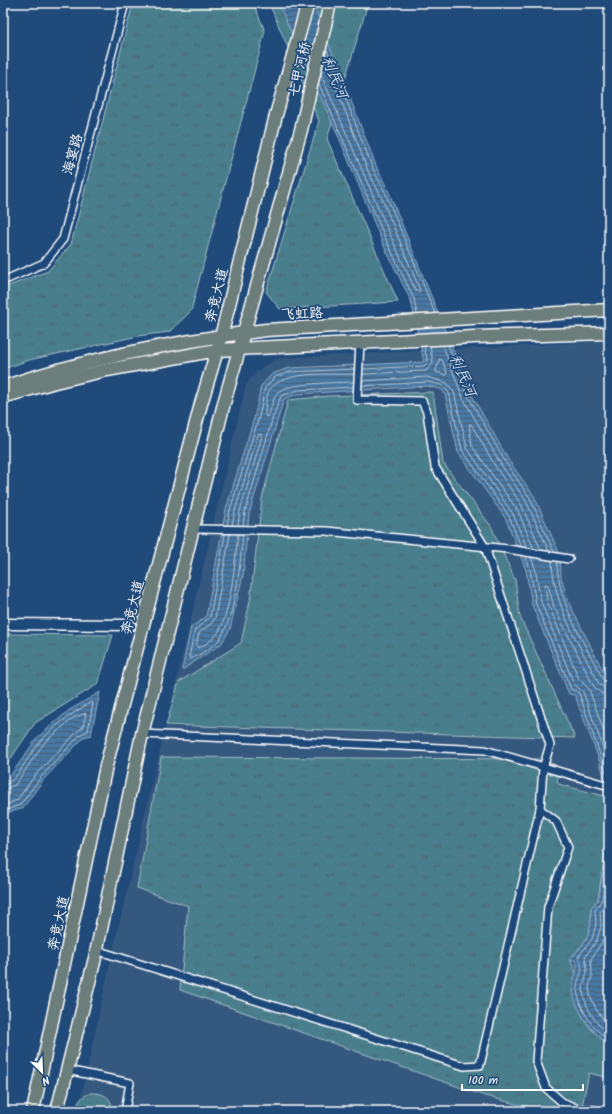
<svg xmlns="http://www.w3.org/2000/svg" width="612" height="1114" viewBox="0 0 612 1114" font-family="Kalam,'LXGW WenKai TC',sans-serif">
<defs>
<pattern id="grass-tufts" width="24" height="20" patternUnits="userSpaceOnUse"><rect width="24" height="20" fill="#497e8d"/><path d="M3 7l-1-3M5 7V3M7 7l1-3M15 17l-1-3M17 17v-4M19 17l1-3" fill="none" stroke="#4a656c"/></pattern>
<pattern id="water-rules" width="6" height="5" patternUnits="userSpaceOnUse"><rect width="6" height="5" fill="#4777a3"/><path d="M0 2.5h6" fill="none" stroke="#4a5f73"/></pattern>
</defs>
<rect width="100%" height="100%" fill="#1f4a7a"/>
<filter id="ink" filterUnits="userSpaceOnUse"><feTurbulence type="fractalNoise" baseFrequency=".025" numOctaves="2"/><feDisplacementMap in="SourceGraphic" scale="8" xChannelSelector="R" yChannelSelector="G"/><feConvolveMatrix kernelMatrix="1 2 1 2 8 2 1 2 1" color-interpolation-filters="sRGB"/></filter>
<g filter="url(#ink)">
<polygon fill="#36587e" points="609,341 609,1111 78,1111 113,950 246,385 255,373 264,366 280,358"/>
<g fill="url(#grass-tufts)" stroke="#a4bec6">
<polygon points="133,3 253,3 265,31 191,311 169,332 138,336 29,360 3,369 3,288 48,271 71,244"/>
<polygon points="269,3 368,3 327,139 398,302 280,309 266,292 319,121"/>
<polygon points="433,392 443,463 491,526 515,580 520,617 575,738 166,725 179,682 241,643 250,601 262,499 288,400 329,396"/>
<polygon points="3,634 113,635 98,684 35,723 3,770"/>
<path d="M161,757L539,759L556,765L558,784L608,797L609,825L598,900L591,908C592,936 587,939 570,959L577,975C567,1000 588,1031 609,1045V1078L589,1073L581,1111H543L485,1096L180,990L188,906L137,888Z"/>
<path d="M91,1093C105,1093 111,1097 113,1111H76C78,1100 81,1097 91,1093Z"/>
</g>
<g fill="url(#water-rules)" stroke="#91adc8">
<path d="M278,3H313L377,168L388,190L471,394L509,461L534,496L560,555L561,577L568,601L609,683V1045C593,1034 571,1006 573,985C574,976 579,971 576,961L570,959C587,941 592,934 591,908L598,900C604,867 612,829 608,796C603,762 586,728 575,695L569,694L532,605L526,570L506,519L458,452L445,394L441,389L427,386L298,394L284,399L249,514L243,575L230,629L221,644L182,670L191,627L206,617L226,509L255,415L261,386L272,374L289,368L424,362L411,301L383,244L340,140Z"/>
<polygon points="100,692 91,735 84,737 44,779 23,808 3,815 3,782 8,779 37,738 68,711"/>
</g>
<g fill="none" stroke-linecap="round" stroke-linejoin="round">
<g stroke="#b5c9da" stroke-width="1">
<polyline points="327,50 373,169 385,192 435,313"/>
<path d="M321,75C353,147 382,220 416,291L419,292L420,290L380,194L368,171L325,58"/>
<polyline points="319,84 387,242 414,299 417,314"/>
<polyline points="448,345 468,396 506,463 530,498 554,552"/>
<polyline points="443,346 463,398 502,466 526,501 549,551"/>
<polygon points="440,359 442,360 447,373 446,375 436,372"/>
<polyline points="363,369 424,366 428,362 424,347"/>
<polyline points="363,374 426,371 433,363 430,346"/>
<polyline points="363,381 427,377 447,383 454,392 467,448 513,514 527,548"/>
<path d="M353,382C338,383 286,382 277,393C273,399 271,409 268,417L265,416C265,409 266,395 270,389C285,370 331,375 354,374"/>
<polyline points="362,386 428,382 442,385 449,393 462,450 509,516 521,547"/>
<polyline points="227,525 230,510 259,417 265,388 275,377 290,372 354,369"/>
<polyline points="232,525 235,511 258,435 261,434 262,436 240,511 238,525"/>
<polyline points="243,525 245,512 273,417 281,396 298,390 353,387"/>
<path d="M225,534L210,617L195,630L189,657L190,659C198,656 213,647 219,640C236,617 240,563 243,534"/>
<path d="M230,534L215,618L212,623L199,633L196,646L198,648C208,644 218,636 222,625C232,600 235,562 238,534"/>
<polyline points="534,549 518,511 472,446 469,424 471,424 497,469 521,504 541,550"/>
<polyline points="525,556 530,569 536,604 571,689 579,693 609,781"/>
<polyline points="531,557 535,568 541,602 574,684 583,692 609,764"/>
<path d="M552,561C553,605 580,645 599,684L604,688L609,689"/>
<path d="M557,562C558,604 585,644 604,681L609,684"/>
<polyline points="609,695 601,693 594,687 554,607 548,585 545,584 547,601 579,679 589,689 609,746"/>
<path d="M3,785C15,784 24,763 31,754C46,731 68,716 91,702L93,703L88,731L81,734L41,777L20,805L3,811"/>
<polyline points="3,790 15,785 44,743 73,718 86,713 83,727 78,731 37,773 17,800 3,806"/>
<path d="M609,854L602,900L595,910L596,925L592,939L578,957C586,973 578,974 577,987C577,1006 593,1030 609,1040"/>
<path d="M609,889L607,902L600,912L601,926L597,940L585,957C586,963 588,970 586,976C586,980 583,984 583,988C583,1004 596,1026 609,1034"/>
<polyline points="609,910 606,915 607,926 602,942 591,959 592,976 589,987 590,996 597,1011 609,1027"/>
</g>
<polyline stroke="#41658e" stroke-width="7" stroke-dasharray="7 3.5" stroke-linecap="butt" points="594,1110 602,1111"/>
<g stroke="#fff" stroke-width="10">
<g id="street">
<polyline points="3,281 44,263 63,239 125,3"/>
<polyline points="194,529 326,531 508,549 569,559"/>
<polyline points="142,734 485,750 609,786"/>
<polyline points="540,809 556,821 568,847 548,907 536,1061 546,1088 562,1102 578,1109 594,1110"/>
<polyline points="96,950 464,1066 480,1065 540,809 543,768 550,745 485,547 435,467 427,412 422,401 357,400 360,343"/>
<polyline points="67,1070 130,1083 125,1111"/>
</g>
</g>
<g stroke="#fff" stroke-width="13">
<polyline id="secondary" points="3,624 130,625"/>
</g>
<g stroke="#fff" stroke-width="15">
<g id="primary">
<path d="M3,387C88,358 178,341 266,330L609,310"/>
<polyline points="3,397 55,382 107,370 217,350 474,337 609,333"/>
<polyline points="33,1111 106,766 201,404 221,337 276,115 308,3"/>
<polyline points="57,1111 95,958 142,734 224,403 301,130 330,3"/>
</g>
</g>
<use href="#street" stroke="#1f4a7a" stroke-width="7"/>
<use href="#secondary" stroke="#1f4a7a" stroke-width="10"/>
<use href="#primary" stroke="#6c7e7c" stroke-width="12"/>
</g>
</g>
<g text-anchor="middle" stroke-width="3.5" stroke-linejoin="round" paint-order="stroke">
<g font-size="14" fill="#fff" stroke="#1f4a7a">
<text transform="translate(299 69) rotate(-77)" y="5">七甲河桥</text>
<text transform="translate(72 154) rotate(-75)" y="5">海宴路</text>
<text transform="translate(216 295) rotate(-76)" y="5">奔竞大道</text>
<text transform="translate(302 313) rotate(-3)" y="5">飞虹路</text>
<text transform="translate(132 607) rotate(-76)" y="5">奔竞大道</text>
<text transform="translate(58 923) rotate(-78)" y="5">奔竞大道</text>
</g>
<g font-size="15" font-style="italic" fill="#d1dde8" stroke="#1f4a7a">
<text transform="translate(335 77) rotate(67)" y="5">利民河</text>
<text transform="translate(463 375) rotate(66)" y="5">利民河</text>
</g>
</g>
<rect width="612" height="1114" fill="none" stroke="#1f4a7a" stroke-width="16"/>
<rect x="8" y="8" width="596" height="1098" fill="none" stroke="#fff" stroke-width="1.5" filter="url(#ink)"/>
<g transform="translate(42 1072) rotate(156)" stroke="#1f4a7a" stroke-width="3" paint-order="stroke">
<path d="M0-3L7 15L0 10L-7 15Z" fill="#ffffff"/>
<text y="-6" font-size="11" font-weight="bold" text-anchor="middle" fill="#ffffff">N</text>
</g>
<path d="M462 1084v6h121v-6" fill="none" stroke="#ffffff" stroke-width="2"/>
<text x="468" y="1084" font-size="12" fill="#ffffff" stroke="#1f4a7a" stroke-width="3" paint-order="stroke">100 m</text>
</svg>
